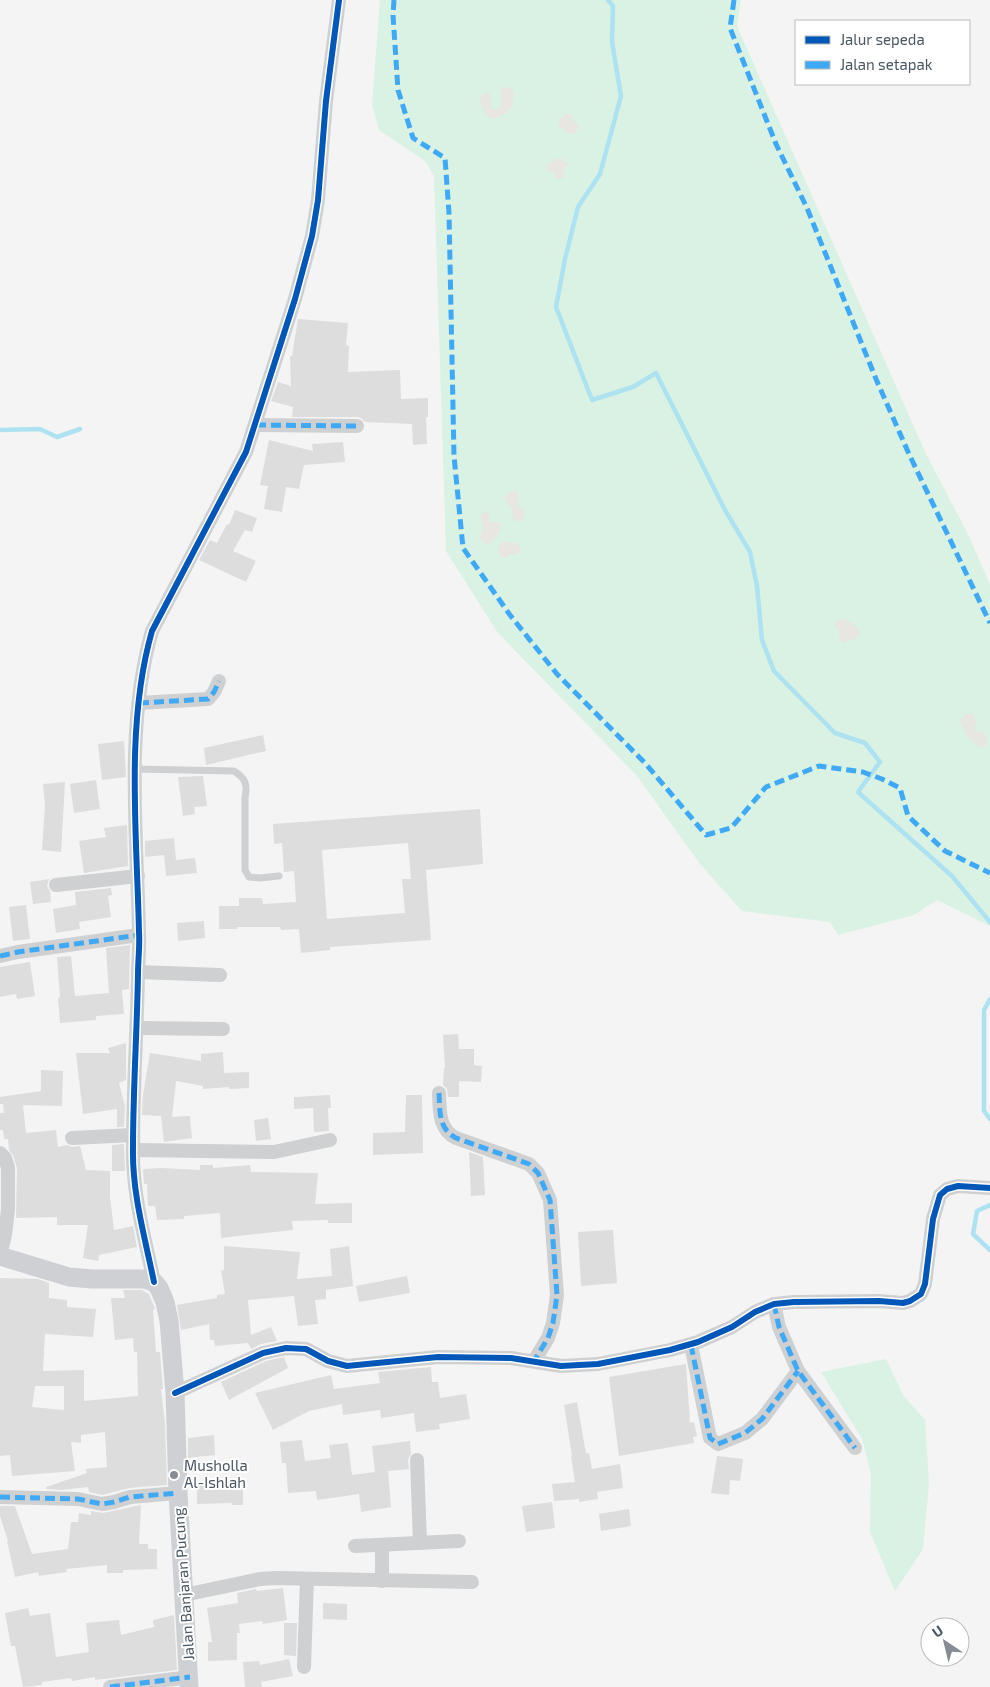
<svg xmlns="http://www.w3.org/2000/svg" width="990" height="1687" viewBox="0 0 990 1687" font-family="'Exo 2',sans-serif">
<rect width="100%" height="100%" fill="#f4f4f4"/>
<g fill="#d9f2e3">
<polygon points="380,0 741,0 737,26 926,454 969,536 990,585 990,926 937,900 914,915 838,935 830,922 742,911 700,864 637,776 498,633 446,551 434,176 425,161 379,130 372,105"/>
<polygon points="886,1359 903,1395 925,1420 929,1484 923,1549 895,1591 870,1532 871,1474 862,1439 821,1372"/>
</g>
<g fill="#e7e6e1">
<path d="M504,87L511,88L514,92C513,97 513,104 511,108C505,117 490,123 484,112C482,108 481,102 480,97L485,92L490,93L492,109H498L501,102V90Z"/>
<polygon points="565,114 571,114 573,120 579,126 575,133 567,133 559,126 559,120"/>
<polygon points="555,159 562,159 569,164 563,170 564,175 561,179 556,179 554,172 549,172 546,169 547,164"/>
<polygon points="512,491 518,492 518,504 525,512 524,519 517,522 513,518 511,506 506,503 505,497 508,493"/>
<polygon points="485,511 490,514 489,519 491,522 499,522 501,528 494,540 487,545 482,542 480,537 483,527 480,516"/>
<polygon points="504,541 510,543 517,543 521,549 517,554 510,555 504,559 498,552 499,545"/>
<polygon points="846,619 858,628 860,634 855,641 850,639 844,643 839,639 840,632 836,628 834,624 838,620"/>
<path d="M971,713L975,717L976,723L974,728L976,731L984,733L987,738L986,745L981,748C975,745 973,740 967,737L960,721L964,715Z"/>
</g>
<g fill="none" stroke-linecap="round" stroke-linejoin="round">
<g stroke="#aee2f0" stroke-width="4.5">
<polyline points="608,0 613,6 612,42 621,96 600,174 578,207 565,259 556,307 592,400 633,387 656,373 725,510 750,552 757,586 762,640 774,671 835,733 865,743 880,762 858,792 952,876 990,922"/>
<polyline points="0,430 40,429 57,437 80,429"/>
<polyline points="990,999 984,1010 984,1111 990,1119"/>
<polyline points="990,1205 977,1211 973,1234 990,1250"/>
</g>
</g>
<g fill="#ddddde" fill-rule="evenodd">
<polygon points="298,319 348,323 346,345 349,346 348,372 400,370 401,399 428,398 428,417 426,417 427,444 413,445 412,424 365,422 361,418 357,417 292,417 293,407 271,401 278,382 291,386 290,356 292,356"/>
<polygon points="269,440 313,451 312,444 343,442 345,462 304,465 299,489 286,487 282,512 264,509 268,486 260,485"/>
<polygon points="235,510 257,518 252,532 245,530 233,551 256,561 246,582 199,560 210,540 217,543 227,524 229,525"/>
<polygon points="263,735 266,751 206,765 204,748"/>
<polygon points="124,741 126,777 102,780 98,744"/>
<polygon points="203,776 207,806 194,807 195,814 183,816 178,777"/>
<polygon points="96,780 100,809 74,813 70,784"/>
<polygon points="65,782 61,852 42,850 45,805 43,784"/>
<path d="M480,809L483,864L426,870L431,940L330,947V950L301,953L299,929L281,930L280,927H237V929H219V906H239V898H262L263,904L296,902L294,871L284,872L282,843L274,844L273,824ZM408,843L411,879H402L405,913L327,919L322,850Z"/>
<polygon points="127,825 128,866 84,873 79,841 106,837 104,828"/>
<polygon points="174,838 176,860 195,858 197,873 166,876 164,855 145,857 145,841"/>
<polygon points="49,879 47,886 50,891 51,902 33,904 30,882"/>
<polygon points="111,888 112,895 108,896 111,917 79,922 80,929 56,933 53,909 76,905 75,892"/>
<polygon points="26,905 30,939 13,941 9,907"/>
<polygon points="204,921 205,938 178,941 177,923"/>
<polygon points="130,945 129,989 122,990 124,1014 96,1016 96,1020 60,1023 58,998 60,997 57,957 71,956 75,996 109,993 106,948"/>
<polygon points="30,962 35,996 17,999 16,994 0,997 0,967"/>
<polygon points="458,1034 459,1049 474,1049 474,1065 482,1066 481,1082 459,1081 459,1097 448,1097 447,1089 443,1085 444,1068 445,1068 443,1035"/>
<polygon points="126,1043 126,1080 119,1083 125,1106 124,1127 117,1127 117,1109 83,1114 76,1053 110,1053 108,1048"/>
<polygon points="223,1052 224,1073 249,1072 249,1088 229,1089 229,1087 203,1089 203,1086 176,1081 172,1117 190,1116 192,1138 164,1142 161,1116 142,1115 143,1095 150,1053 201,1061 201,1054"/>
<polygon points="41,1070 63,1071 62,1106 23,1105 26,1133 56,1130 58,1147 67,1145 72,1147 80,1146 86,1170 110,1171 110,1197 114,1230 133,1226 137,1247 99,1255 98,1261 83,1258 88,1225 57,1225 57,1217 16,1218 17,1168 13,1155 9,1150 8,1139 4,1139 3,1130 0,1130 0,1113 4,1113 3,1104 0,1104 0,1097 41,1091"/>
<polygon points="330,1095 331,1108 328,1108 329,1131 314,1132 313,1108 294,1109 294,1097"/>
<polygon points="406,1095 422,1095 423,1153 373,1155 373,1133 405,1132"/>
<polygon points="268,1118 271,1139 256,1141 254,1120"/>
<polygon points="124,1144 125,1171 112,1171 112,1145"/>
<polygon points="469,1152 483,1157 485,1195 471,1196"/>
<polygon points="200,1165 213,1165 213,1168 250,1165 251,1172 318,1173 315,1204 352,1203 352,1223 328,1223 328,1220 292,1221 293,1230 221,1238 220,1213 184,1216 184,1219 157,1220 155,1206 148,1206 147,1184 144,1184 143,1169 162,1168 200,1170"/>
<polygon points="613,1230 617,1283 581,1286 578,1232"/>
<polygon points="224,1246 300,1252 297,1279 332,1276 330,1249 349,1246 353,1286 326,1290 326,1299 315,1300 318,1324 298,1326 294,1296 248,1300 251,1335 271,1327 277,1341 261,1344 251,1349 248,1343 215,1346 214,1340 210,1340 209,1324 181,1330 177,1305 217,1298 217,1295 225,1294 221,1271 224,1270"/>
<polygon points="407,1276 410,1293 359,1302 356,1286"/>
<path d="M0,1278L38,1279L49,1283V1298L67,1300V1307L96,1309L93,1337L45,1334L43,1371L84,1370V1401L138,1396L137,1352H134L133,1338L115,1340L111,1298H125L123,1290H142L149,1294L155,1309L153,1310L156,1352H160L163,1389H161L165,1423L167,1485L129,1488L102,1495L89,1492L88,1487L62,1490L46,1489V1487L87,1473L86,1469L107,1467L105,1432L81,1435V1443L71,1442L75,1471L12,1476L10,1455L0,1456ZM35,1386H64V1410L32,1407Z"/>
<polygon points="284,1357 288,1368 229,1400 221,1382 266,1361"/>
<polygon points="686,1364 690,1423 694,1422 697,1436 693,1437 694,1443 619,1456 609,1377"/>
<polygon points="431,1367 432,1382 438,1382 440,1398 466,1394 470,1419 439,1424 440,1429 416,1432 414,1413 381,1418 380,1410 343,1415 342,1404 309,1411 273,1430 255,1393 331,1375 334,1389 380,1383 378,1372"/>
<polygon points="577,1402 586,1454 589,1453 592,1469 620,1464 623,1488 597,1492 598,1499 579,1502 579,1499 554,1501 552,1484 575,1482 571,1456 572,1456 564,1405"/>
<polygon points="214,1435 215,1455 188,1458 188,1438"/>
<polygon points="302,1440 305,1461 331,1458 329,1445 348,1443 352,1475 375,1472 372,1446 410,1441 411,1454 408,1460 409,1469 388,1471 391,1507 361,1512 359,1494 317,1500 316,1491 288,1493 286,1463 282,1463 280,1442"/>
<polygon points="717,1456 743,1459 740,1481 730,1480 729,1495 711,1493"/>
<polygon points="243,1482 243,1505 232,1505 232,1503 197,1504 197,1483"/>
<polygon points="552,1502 555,1528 526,1532 522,1506"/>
<polygon points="141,1505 139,1544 148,1544 148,1549 157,1549 157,1569 123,1570 123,1573 107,1573 107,1565 66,1569 67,1572 39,1576 38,1572 15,1577 7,1541 8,1541 0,1516 0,1506 15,1506 32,1554 68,1549 71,1522 78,1522 79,1513 91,1515 91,1511 103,1513"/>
<polygon points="629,1509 631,1526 601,1531 599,1514"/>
<polygon points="283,1588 287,1620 263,1624 262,1621 239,1624 240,1633 237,1633 237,1660 208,1661 208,1642 212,1642 207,1608 238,1603 237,1593 256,1589 257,1591"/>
<polygon points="323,1603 347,1604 347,1620 323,1619"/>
<polygon points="28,1608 30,1616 50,1613 56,1657 89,1652 86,1623 119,1620 121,1635 154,1627 153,1620 174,1615 177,1670 95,1680 95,1677 72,1681 71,1678 42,1682 42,1685 23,1687 15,1646 11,1646 5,1613"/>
<polygon points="284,1623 297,1623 296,1656 284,1655"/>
<polygon points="289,1659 293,1676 261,1682 262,1687 245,1687 243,1662 259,1661 260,1665"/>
</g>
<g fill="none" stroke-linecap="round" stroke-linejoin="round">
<path stroke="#ced0d2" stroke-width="7" d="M135,769L234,771C245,778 248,784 245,797V870L249,877L260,878L279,876"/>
<g stroke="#ced0d2" stroke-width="14">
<polyline points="256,425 357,426"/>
<polyline points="139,703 208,699 214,692 219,681"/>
<polyline points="56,885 138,876"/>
<polyline points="0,956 18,952 139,935"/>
<polyline points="138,972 220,975"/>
<polyline points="138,1028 223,1029"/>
<path d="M439,1093C440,1110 438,1129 456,1138L529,1164L538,1173L550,1200L557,1295L553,1323L548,1338L534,1361"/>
<polyline points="72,1138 133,1135"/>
<polyline points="133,1150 274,1152 330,1140"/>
<polyline points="0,1153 5,1158 8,1168 8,1209 5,1235 0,1256"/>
<path d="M154,1282C145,1238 132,1193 133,1148C133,1090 137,1032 138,974C138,960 140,946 139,932C137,835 125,725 152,631L246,452L295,299L312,236L318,200L326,101L339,0"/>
<polyline points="774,1304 779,1327 798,1371 855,1448"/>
<polyline points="691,1345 710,1438 718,1444 745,1433 762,1419 798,1371"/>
<polyline points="175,1393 263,1353 286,1348 306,1349 328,1361 347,1366 438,1357 511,1358 561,1366 598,1364 670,1350 698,1342 732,1327 755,1312 774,1304 794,1302 879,1301 903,1303 910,1301 921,1294 925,1284 933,1219 940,1195 947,1189 958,1186 990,1188"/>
<polyline points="417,1460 420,1543"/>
<polyline points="0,1497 78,1499 102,1504 114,1502 130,1497 178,1493"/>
<polyline points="382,1545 382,1581"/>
<polyline points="355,1546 459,1541"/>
<polyline points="184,1595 260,1579 276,1578 472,1582"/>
<polyline points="304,1667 307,1579"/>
<polyline points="110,1687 190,1677"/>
</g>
<polyline stroke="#ced0d4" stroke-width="19" points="0,1256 69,1277 92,1279 144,1279 154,1282 159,1288 165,1302 169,1321 175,1393 178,1493 189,1687"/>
<g stroke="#3fa9f5" stroke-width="5" stroke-dasharray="10 5" stroke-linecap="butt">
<polyline points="394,0 393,15 398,90 413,138 445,158 449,213 454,456 463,548 510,615 557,674 645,763 706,835 731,828 766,787 819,766 863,772 882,779 900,788 908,816 945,851 990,873"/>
<polyline points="734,0 730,28 776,144 807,208 876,379 909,454 990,623"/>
<polyline points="256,425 357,426"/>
<polyline points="139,703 208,699 214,692 219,681"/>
<polyline points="0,956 18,952 139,935"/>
<path d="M439,1093C440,1110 438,1129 456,1138L529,1164L538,1173L550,1200L557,1295L553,1323L548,1338L534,1361"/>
<polyline points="774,1304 779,1327 798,1371 855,1448"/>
<polyline points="691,1345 710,1438 718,1444 745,1433 762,1419 798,1371"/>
<polyline points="0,1497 78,1499 102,1504 114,1502 130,1497 178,1493"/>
<polyline points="110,1687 190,1677"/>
</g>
<g stroke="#fff" stroke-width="9">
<g id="cycleway">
<path d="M154,1282C145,1238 132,1193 133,1148C133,1090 137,1032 138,974C138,960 140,946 139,932C137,835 125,725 152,631L246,452L295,299L312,236L318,200L326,101L339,0"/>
<polyline points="175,1393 263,1353 286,1348 306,1349 328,1361 347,1366 438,1357 511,1358 561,1366 598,1364 670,1350 698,1342 732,1327 755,1312 774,1304 794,1302 879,1301 903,1303 910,1301 921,1294 925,1284 933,1219 940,1195 947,1189 958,1186 990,1188"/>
</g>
</g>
<use href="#cycleway" stroke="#0057b8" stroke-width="6"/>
</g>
<circle fill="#868d94" stroke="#fff" stroke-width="2" cx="174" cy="1475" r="5"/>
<g text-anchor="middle" stroke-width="4" stroke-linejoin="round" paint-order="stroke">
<g font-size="15" fill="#4a5661" stroke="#fff" text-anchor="start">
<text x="184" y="1471">Musholla<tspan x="184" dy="17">Al-Ishlah</tspan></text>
</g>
<g font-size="15" fill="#4a5661" stroke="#fff">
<text transform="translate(184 1584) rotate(-94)" y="5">Jalan Banjaran Pucung</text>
</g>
</g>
<rect x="795" y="20" width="175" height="65" fill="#ffffff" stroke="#b7bbc0"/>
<rect x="805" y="36" width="25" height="8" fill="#0057b8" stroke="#b7bbc0"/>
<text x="840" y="45" font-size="15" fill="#4a5661">Jalur sepeda</text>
<rect x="805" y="61" width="25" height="8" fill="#3fa9f5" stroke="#b7bbc0"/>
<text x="840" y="70" font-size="15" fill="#4a5661">Jalan setapak</text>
<g transform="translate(945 1642) rotate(325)"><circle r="24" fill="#ffffff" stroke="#b7bbc0"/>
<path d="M0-4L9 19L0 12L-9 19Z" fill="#868d94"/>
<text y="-8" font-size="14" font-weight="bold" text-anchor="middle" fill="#4a5661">U</text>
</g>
</svg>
